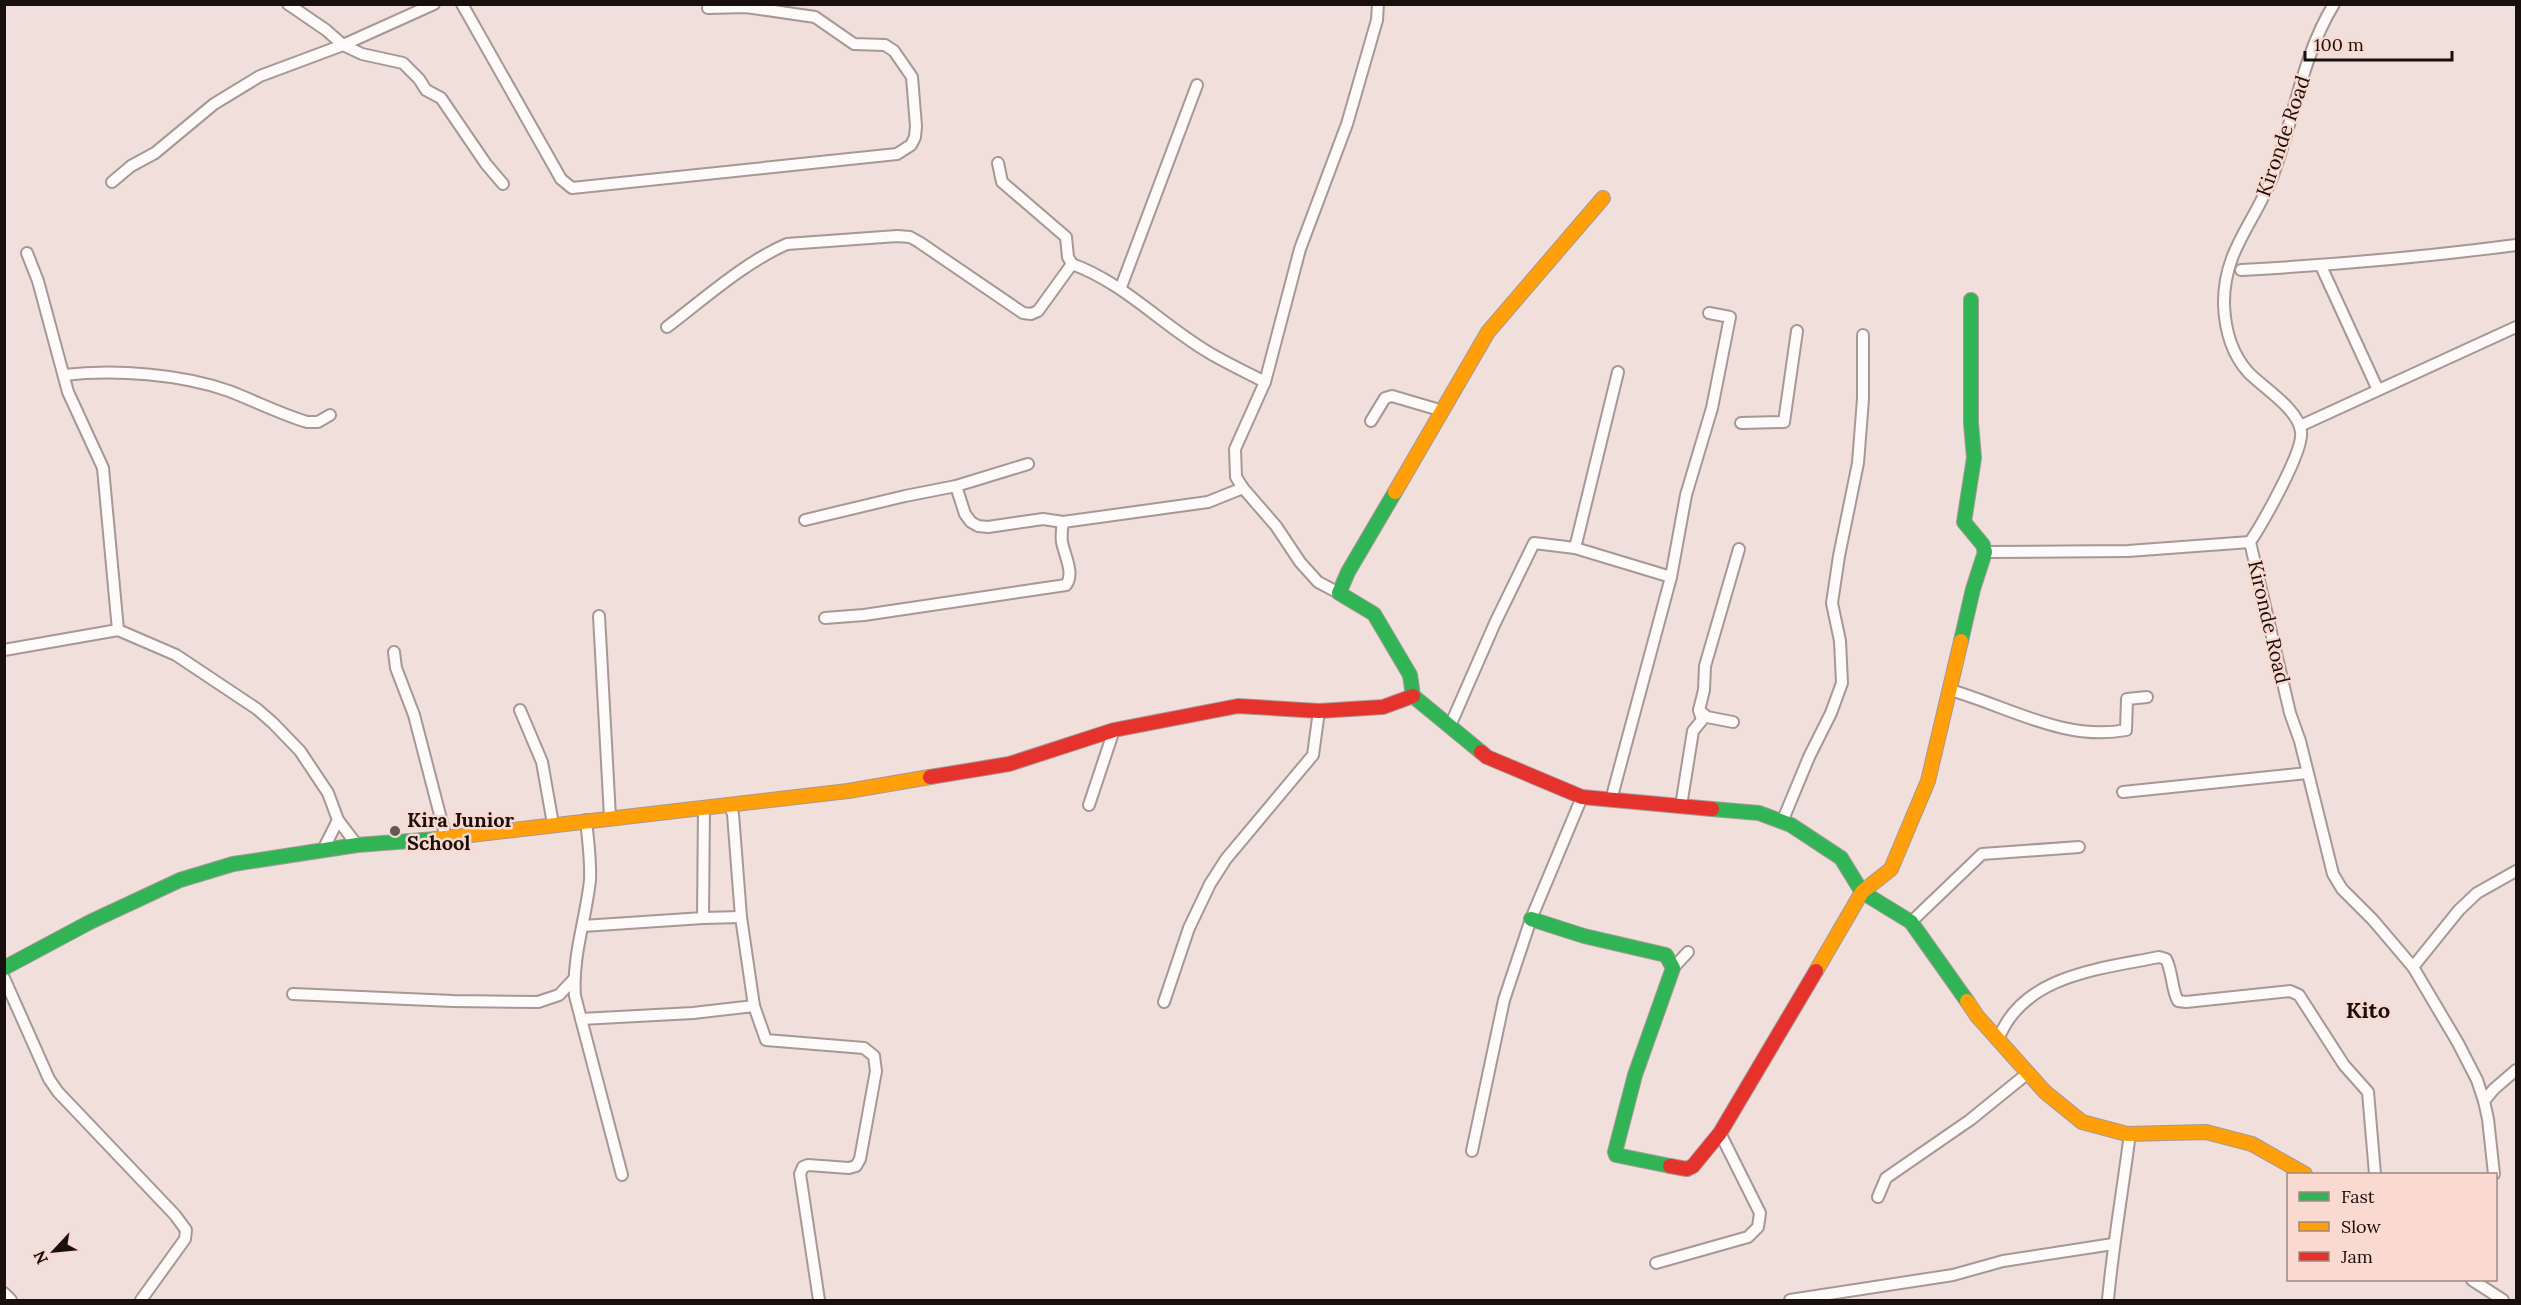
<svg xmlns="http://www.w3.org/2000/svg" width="2521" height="1305" viewBox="0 0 2521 1305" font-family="Lora,serif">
<rect width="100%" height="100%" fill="#f0dfda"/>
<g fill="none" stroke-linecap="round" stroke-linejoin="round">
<g stroke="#a59895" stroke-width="14">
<g id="street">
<polyline points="288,4 326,30 343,45 362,54 403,63 419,79 426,90 441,98 486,164 503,184"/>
<polyline points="462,4 561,179 572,188 897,154 911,145 915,137 916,126 912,77 894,51 885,45 854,44 815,17 746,7 708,8"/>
<path d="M2334,4C2302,56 2294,119 2273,175C2255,223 2223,250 2224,305C2225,329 2231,353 2248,372C2263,388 2299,409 2301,432C2304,451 2262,524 2250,542L2290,713L2300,741L2333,874L2342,889L2373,920L2413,967L2458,1043L2477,1080L2484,1101L2488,1119L2494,1174"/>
<polyline points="998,163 1002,182 1066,237 1068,257 1072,264"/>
<polyline points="112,182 131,166 155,153 214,104 260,76 343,45 434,4"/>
<polyline points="27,253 38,281 68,392 103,468 118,630 176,655 257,709 273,723 300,751 328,793 338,820 357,845"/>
<polyline points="2321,266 2378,390"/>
<path d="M2241,270C2333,265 2425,257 2516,245"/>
<polyline points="1121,287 1197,85"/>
<path d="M667,327C704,299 745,262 787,244L897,236L910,237L919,242L1023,313L1031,314L1038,311L1072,264C1124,283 1161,324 1208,352C1226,363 1246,372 1265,382"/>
<path d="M64,375C115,369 181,374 229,391C255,401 280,414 307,422H318L330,415"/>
<polyline points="1371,421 1385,398 1392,396 1443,411"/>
<polyline points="1741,423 1784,422 1797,331"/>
<polyline points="2300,426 2516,327"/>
<polyline points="956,486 1028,464"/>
<polyline points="805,520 905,496 956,486 965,514 971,522 978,526 988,527 1043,519 1063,522 1208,502 1243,488"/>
<polyline points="1575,548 1618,372"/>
<polyline points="1985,552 2128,551 2250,542"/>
<polyline points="1339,593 1318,582 1300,562 1276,526 1243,488 1236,477 1235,449 1265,382 1300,249 1347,124 1377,20 1378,4"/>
<polyline points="599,616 610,817"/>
<path d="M825,618L864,615L1066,585C1075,574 1064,554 1062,542C1061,535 1062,528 1063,522"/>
<polyline points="4,650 118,630"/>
<polyline points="394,652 396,668 414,715 446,838"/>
<path d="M1950,690C2007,706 2065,742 2126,730L2127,699L2147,697"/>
<polyline points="520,710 542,762 553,824"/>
<polyline points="1699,710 1704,690 1705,666 1739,549"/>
<polyline points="1450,726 1495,623 1534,543 1575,548 1671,577"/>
<polyline points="2123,792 2307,773"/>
<polyline points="1611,800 1671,577 1686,495 1712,408 1730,317 1709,313"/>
<polyline points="729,805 733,814 741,917 754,1006"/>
<polyline points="1089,805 1114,730"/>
<polyline points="1681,806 1693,731 1702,720 1699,710 1707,717 1733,722"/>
<path d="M586,820C588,840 591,860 590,880C586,919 572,956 575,996L622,1175"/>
<polyline points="1782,822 1809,757 1831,713 1842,683 1840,641 1832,603 1839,556 1858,463 1863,399 1863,335"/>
<polyline points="323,850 338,820"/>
<polyline points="703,918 741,917"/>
<polyline points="1911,922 1982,854 2079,847"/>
<polyline points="583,926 703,918 704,807"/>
<polyline points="2413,967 2459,910 2477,893 2516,871"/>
<polyline points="1673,968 1688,952"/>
<polyline points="4,978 49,1079 58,1092 175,1215 186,1230 185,1239 141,1300"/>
<polyline points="293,994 453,1001 538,1002 559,995 574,979"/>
<polyline points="1164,1002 1189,928 1210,884 1226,859 1313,755 1319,711"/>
<polyline points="581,1019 693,1013 754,1006 766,1040 864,1048 874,1056 876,1071 860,1159 856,1166 849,1168 808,1165 803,1167 800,1174 819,1300"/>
<path d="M1998,1040C2022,975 2100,969 2159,957L2166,959C2173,973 2171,988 2178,1001L2186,1002L2290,991L2299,995L2344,1065L2368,1092L2375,1174"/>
<polyline points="2484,1101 2494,1089 2516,1070"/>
<polyline points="1472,1151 1504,1000 1531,919 1582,797"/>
<polyline points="1878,1197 1886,1178 1970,1120 2028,1073"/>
<polyline points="1656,1263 1748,1237 1758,1227 1760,1213 1720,1133"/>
<polyline points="2472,1280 2503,1300"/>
<polyline points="4,1293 11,1300"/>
<polyline points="1790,1300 1953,1275 2003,1261 2113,1244"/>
<path d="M2108,1300C2113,1244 2123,1189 2130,1133"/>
</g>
</g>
<g stroke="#a59895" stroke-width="16">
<g id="fast">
<polyline points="1395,492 1348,572 1339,593 1374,614 1410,675 1413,696 1481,752"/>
<polyline points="1961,641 1973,589 1985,552 1983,545 1964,522 1974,458 1971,423 1971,300"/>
<polyline points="1712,809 1759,813 1791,825 1841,858 1862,892 1911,922 1967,1001"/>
<polyline points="1531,919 1584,936 1666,955 1673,968 1635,1075 1615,1152 1616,1155 1670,1166"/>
<polyline points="4,968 90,922 180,880 233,864 357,845 436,839"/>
</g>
</g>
<g stroke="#a59895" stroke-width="16">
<g id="slow">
<polyline points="1395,492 1488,332 1603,198"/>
<polyline points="436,839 848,791 930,777"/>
<polyline points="1816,971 1862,892 1891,869 1928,781 1961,641"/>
<polyline points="1967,1001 1977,1016 2045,1092 2082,1122 2127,1134 2206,1132 2252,1144 2305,1174"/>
</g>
</g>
<g stroke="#a59895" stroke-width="16">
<g id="jam">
<polyline points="1481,752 1487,757 1582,797 1712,809"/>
<polyline points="930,777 1009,764 1114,730 1238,706 1319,711 1383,707 1413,696"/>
<polyline points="1670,1166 1687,1169 1693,1166 1720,1133 1816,971"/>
</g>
</g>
<use href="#street" stroke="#fdfaf9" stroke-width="10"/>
<use href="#fast" stroke="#30b455" stroke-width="14"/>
<use href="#slow" stroke="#ff9f0a" stroke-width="14"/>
<use href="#jam" stroke="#e5322d" stroke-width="14"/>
</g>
<circle fill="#645854" stroke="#fad9d0" stroke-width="2" cx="395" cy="831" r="6"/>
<g text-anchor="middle" stroke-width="5" stroke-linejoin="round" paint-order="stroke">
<g font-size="20" fill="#190f0c" stroke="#fad9d0">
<text transform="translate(2283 136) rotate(-71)" y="7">Kironde Road</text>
<text transform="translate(2269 622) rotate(77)" y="7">Kironde Road</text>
</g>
<g font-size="20" font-weight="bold" fill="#190f0c" stroke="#fad9d0" text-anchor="start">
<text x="407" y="827">Kira Junior<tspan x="407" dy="23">School</tspan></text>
</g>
<g font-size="22" font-weight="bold" fill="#190f0c" stroke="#fad9d0">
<text x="2368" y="1018">Kito</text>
</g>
</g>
<rect width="2521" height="1305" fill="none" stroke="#190f0c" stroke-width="12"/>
<rect x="2287" y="1173" width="210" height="108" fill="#fad9d0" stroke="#a08882" stroke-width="1.5"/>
<rect x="2299" y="1192" width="30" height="9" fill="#30b455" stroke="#a08882" stroke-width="1.5"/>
<text x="2341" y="1203" font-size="18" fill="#190f0c">Fast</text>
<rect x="2299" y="1222" width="30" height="9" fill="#ff9f0a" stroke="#a08882" stroke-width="1.5"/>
<text x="2341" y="1233" font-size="18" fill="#190f0c">Slow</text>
<rect x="2299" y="1252" width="30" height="9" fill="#e5322d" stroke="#a08882" stroke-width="1.5"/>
<text x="2341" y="1263" font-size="18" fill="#190f0c">Jam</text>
<g transform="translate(54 1251) rotate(244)" stroke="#fad9d0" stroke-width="4.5" paint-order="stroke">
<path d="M0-4.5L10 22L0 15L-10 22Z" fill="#190f0c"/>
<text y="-9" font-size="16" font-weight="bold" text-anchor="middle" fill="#190f0c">N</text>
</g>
<path d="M2305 51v9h147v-9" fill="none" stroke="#190f0c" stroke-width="3"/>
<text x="2314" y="51" font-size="18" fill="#190f0c" stroke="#fad9d0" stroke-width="4.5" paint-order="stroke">100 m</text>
</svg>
